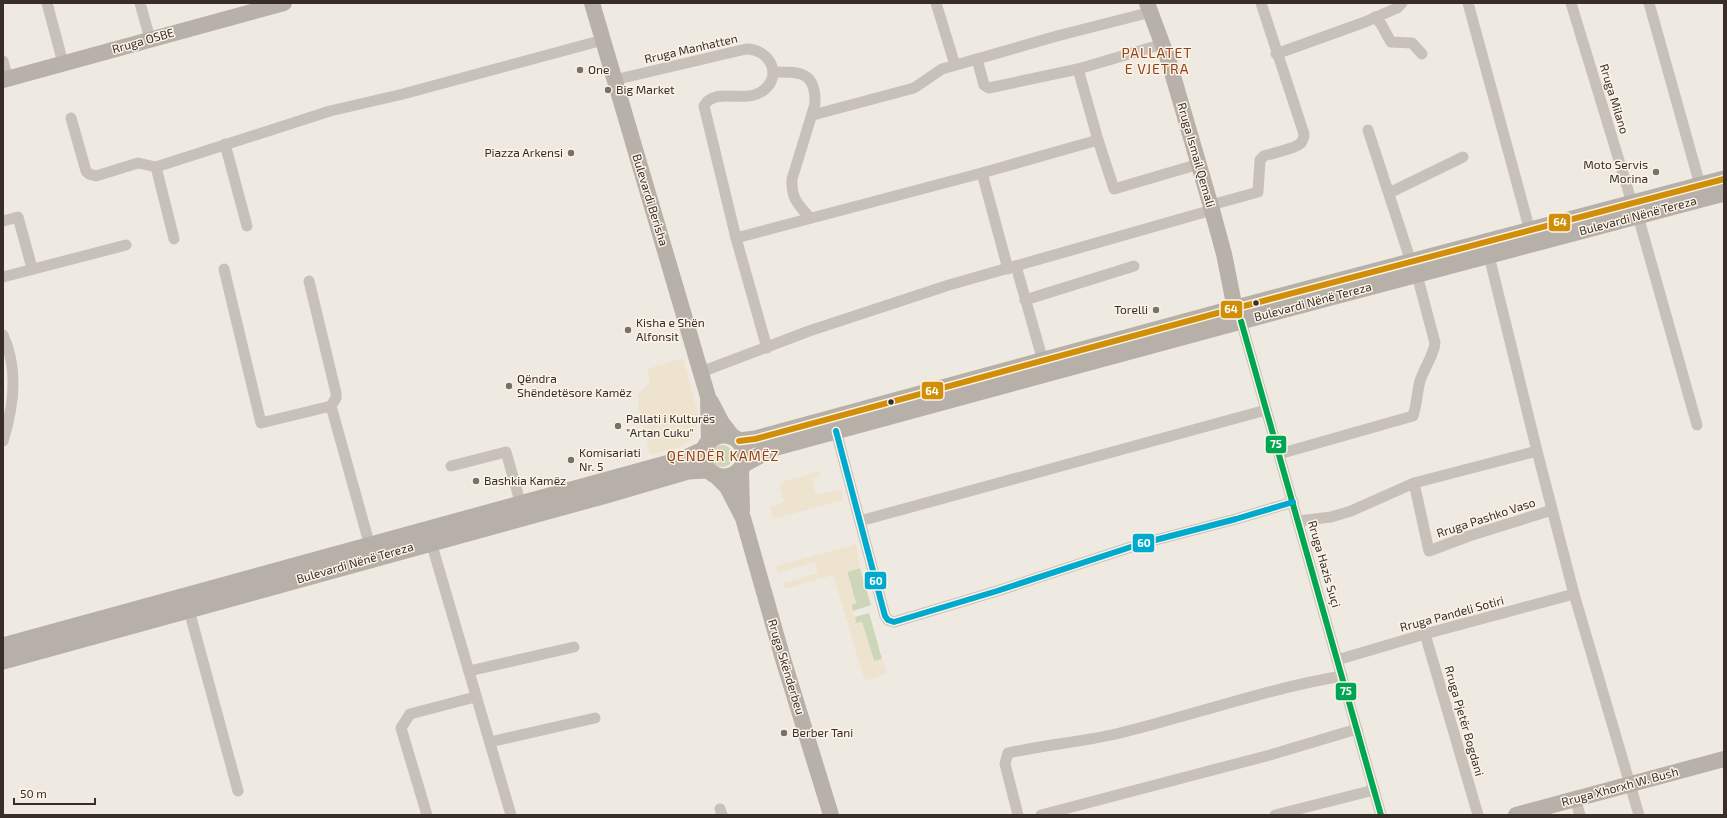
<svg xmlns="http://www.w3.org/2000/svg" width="1727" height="818" viewBox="0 0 1727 818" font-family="'Exo 2',sans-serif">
<rect width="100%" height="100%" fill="#efeae1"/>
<g fill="#cdd6b9">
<circle cx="722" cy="456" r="11"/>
<polygon points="860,568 871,605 853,611 851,604 856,603 847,571"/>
<polygon points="869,613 882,659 874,661 862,622 856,623 855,617"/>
</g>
<g fill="#eee3cf">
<polygon points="683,358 698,414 695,430 690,441 677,448 650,455 638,409 638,395 641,391 646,388 646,386 650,384 647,369"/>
<polygon points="820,471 821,476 812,479 816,495 841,489 844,500 773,519 770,507 784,502 779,485 783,484 782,482"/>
<polygon points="856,544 860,568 847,572 856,603 851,605 856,623 862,622 874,661 882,659 887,673 865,681 833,575 785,589 783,583 818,573 815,562 778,573 776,566"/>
</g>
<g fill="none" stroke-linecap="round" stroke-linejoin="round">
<g stroke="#c8c1b9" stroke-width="11">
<polyline points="47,3 63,63"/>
<polyline points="140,3 150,39"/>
<polyline points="936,3 955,65"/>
<polyline points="1468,3 1530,231"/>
<polyline points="1571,3 1632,203"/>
<polyline points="1649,3 1700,185"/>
<polyline points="1375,17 1381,24 1391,42 1412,43 1422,54"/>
<polyline points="1276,54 1365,22 1397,8 1402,3"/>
<polyline points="977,59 984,85 989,88 1078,69 1163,44"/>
<polyline points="3,61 8,79"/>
<polyline points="1078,69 1098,140"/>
<path d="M773,72C800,72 816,71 815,104L792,179C791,199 798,204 810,218"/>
<path d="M614,80L746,49C771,49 784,78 761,92C744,103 714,87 704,106L736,238L982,173L1098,140L1114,189L1199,164"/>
<polyline points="813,115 914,88 942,69 1057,36 1151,12"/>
<polyline points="71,118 86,171 89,174 96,176 138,163 156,167 174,239"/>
<polyline points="1368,130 1411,262"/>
<polyline points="225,144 247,226"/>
<polyline points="156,167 330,111 403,94 603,40"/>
<polyline points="982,173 1008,269"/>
<polyline points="1389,193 1463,157"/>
<path d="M1211,205L1258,192L1260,160L1264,156C1272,153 1295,149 1301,143C1303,140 1304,137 1304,134L1261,3"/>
<polyline points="1638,216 1697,425"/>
<polyline points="3,221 18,217 32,268"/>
<polyline points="736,238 767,348"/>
<polyline points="1489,256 1537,451 1574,594 1639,815"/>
<polyline points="1016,266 1043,361"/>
<polyline points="224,269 261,423 331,406"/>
<polyline points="3,277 126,245"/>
<polyline points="309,281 336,393 336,398 331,406 370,546"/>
<polyline points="1025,300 1134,266"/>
<polyline points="1241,321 1381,815"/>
<path d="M3,335C19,369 14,406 3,441"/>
<polyline points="701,372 809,331 949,285 1212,210"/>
<polyline points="836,431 885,616 888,620 894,622 997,591 1140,544 1236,519 1293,502"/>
<path d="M1279,454L1413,416C1417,404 1417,392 1420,381C1424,368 1434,355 1435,343L1417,275"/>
<polyline points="451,466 506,452 521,505"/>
<polyline points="1414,483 1429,551 1469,536 1552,510"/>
<polyline points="860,521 1266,410"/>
<polyline points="1298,521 1331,517 1351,511 1414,483 1537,451"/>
<polyline points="431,542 511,815"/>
<polyline points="189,610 238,791"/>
<polyline points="1425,634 1478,815"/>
<polyline points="1337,660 1425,634 1574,594"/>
<polyline points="469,671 574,647"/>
<polyline points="490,742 595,718"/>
<polyline points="1575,799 1580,815"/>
<polyline points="720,809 722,815"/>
<polyline points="427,815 401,728 410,714 475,697"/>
<path d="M1018,815L1005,764L1008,753C1044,745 1080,742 1116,734C1191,716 1265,689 1342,676"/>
<polyline points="1041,815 1270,755 1357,729"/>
<polyline points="1275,815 1374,790"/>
</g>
<g stroke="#b8b1aa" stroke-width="16">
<polyline points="592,3 708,397 709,441"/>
<polyline points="1147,3 1169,62 1212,210 1224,254 1235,309"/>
<polyline points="3,80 284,3"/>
<polyline points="711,402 722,423 732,436"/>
<polyline points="741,469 742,511"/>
<polyline points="716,476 727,487 743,518 783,659 831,815"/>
<polyline points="1516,815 1724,759"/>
</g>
<g stroke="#b7b0a8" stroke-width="17">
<circle cx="724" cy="456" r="21"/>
<polyline points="739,441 755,439 1225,311 1724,179"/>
<polyline points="744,464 773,448 1241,321 1724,193"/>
<polyline points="3,646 684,459 703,450"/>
<polyline points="3,661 606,495 688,471 707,470"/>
</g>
<g stroke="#fcf4e8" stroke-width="9">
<polyline id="bus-1" points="739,441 755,439 1225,311 1724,179"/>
</g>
<g stroke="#fcf4e8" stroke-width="9">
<polyline id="bus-2" points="1241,321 1381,815"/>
</g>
<g stroke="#fcf4e8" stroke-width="9">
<polyline id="bus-3" points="836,431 885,616 888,620 894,622 997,591 1140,544 1236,519 1293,502"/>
</g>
<use href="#bus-1" stroke="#d18e08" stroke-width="6"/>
<use href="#bus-2" stroke="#00a651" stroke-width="6"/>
<use href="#bus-3" stroke="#00a9ce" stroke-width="6"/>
</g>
<g fill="#797068" stroke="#fcf4e8" stroke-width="1.5">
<circle cx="580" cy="70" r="4"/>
<circle cx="608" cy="90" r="4"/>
<circle cx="571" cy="153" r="4"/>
<circle cx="1656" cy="172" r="4"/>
<circle cx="1156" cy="310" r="4"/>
<circle cx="628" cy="330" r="4"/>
<circle cx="509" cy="386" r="4"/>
<circle cx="618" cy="426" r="4"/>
<circle cx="571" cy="460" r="4"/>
<circle cx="476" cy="481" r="4"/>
<circle cx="784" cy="733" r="4"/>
</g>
<g fill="#392e27" stroke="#fcf4e8" stroke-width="1.5">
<circle cx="1256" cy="303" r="3.5"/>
<circle cx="891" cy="402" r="3.5"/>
</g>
<g text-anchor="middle" stroke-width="3" stroke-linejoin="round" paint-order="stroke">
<g font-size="12" fill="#392e27" stroke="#fcf4e8">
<text transform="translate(143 41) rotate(-16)" y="4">Rruga OSBE</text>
<text transform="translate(691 49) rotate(-13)" y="4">Rruga Manhatten</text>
<text transform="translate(1614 99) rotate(73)" y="4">Rruga Milano</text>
<text transform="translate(1196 155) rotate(74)" y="4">Rruga Ismail Qemali</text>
<text transform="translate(650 200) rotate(73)" y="4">Bulevardi Berisha</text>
<text transform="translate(1638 216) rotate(-15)" y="4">Bulevardi Nënë Tereza</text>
<text transform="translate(1313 302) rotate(-15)" y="4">Bulevardi Nënë Tereza</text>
<text transform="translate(1486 518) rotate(-18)" y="4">Rruga Pashko Vaso</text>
<text transform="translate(355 563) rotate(-16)" y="4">Bulevardi Nënë Tereza</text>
<text transform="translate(1324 564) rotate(74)" y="4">Rruga Hazis Suçi</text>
<text transform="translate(1452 614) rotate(-15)" y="4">Rruga Pandeli Sotiri</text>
<text transform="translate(786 667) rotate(73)" y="4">Rruga Skënderbeu</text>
<text transform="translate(1464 721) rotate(74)" y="4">Rruga Pjetër Bogdani</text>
<text transform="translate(1620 787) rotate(-15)" y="4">Rruga Xhorxh W. Bush</text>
</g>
<g font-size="12" fill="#392e27" stroke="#fcf4e8" text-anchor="start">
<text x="588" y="74">One</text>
<text x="616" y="94">Big Market</text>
<text x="563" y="157" text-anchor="end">Piazza Arkensi</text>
<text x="1648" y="169" text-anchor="end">Moto Servis<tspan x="1648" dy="14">Morina</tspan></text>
<text x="1148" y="314" text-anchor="end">Torelli</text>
<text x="636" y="327">Kisha e Shën<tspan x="636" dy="14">Alfonsit</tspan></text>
<text x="517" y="383">Qëndra<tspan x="517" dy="14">Shëndetësore Kamëz</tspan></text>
<text x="626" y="423">Pallati i Kulturës<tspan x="626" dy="14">"Artan Cuku"</tspan></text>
<text x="579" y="457">Komisariati<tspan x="579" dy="14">Nr. 5</tspan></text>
<text x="484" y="485">Bashkia Kamëz</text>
<text x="792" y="737">Berber Tani</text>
</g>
<g font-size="14" letter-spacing="1" fill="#914017" stroke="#fcf4e8">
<text x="1157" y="58">PALLATET<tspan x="1157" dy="16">E VJETRA</tspan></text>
<text x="723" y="461">QENDËR KAMËZ</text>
</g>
</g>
<g stroke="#fcf4e8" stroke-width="1.5">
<rect x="1548" y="213" width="23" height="19" rx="4" fill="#d18e08"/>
<rect x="1220" y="300" width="23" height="19" rx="4" fill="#d18e08"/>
<rect x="921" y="381" width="23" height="19" rx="4" fill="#d18e08"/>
<rect x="1265" y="435" width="22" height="19" rx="4" fill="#00a651"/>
<rect x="1132" y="533" width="23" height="20" rx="4" fill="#00a9ce"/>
<rect x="864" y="571" width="23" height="19" rx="4" fill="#00a9ce"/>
<rect x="1335" y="682" width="22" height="19" rx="4" fill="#00a651"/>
</g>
<g font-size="11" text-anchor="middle" font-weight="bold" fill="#fff">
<text x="1560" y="226">64</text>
<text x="1231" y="313">64</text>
<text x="932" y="395">64</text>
<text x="1276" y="448">75</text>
<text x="1144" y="547">60</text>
<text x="876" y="585">60</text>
<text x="1346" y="695">75</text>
</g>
<rect width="1727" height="818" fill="none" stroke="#392e27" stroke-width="8"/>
<path d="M14 798v6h81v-6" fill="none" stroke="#392e27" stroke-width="2"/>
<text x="20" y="798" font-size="12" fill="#392e27" stroke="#fcf4e8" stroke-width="3" paint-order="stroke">50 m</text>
</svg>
